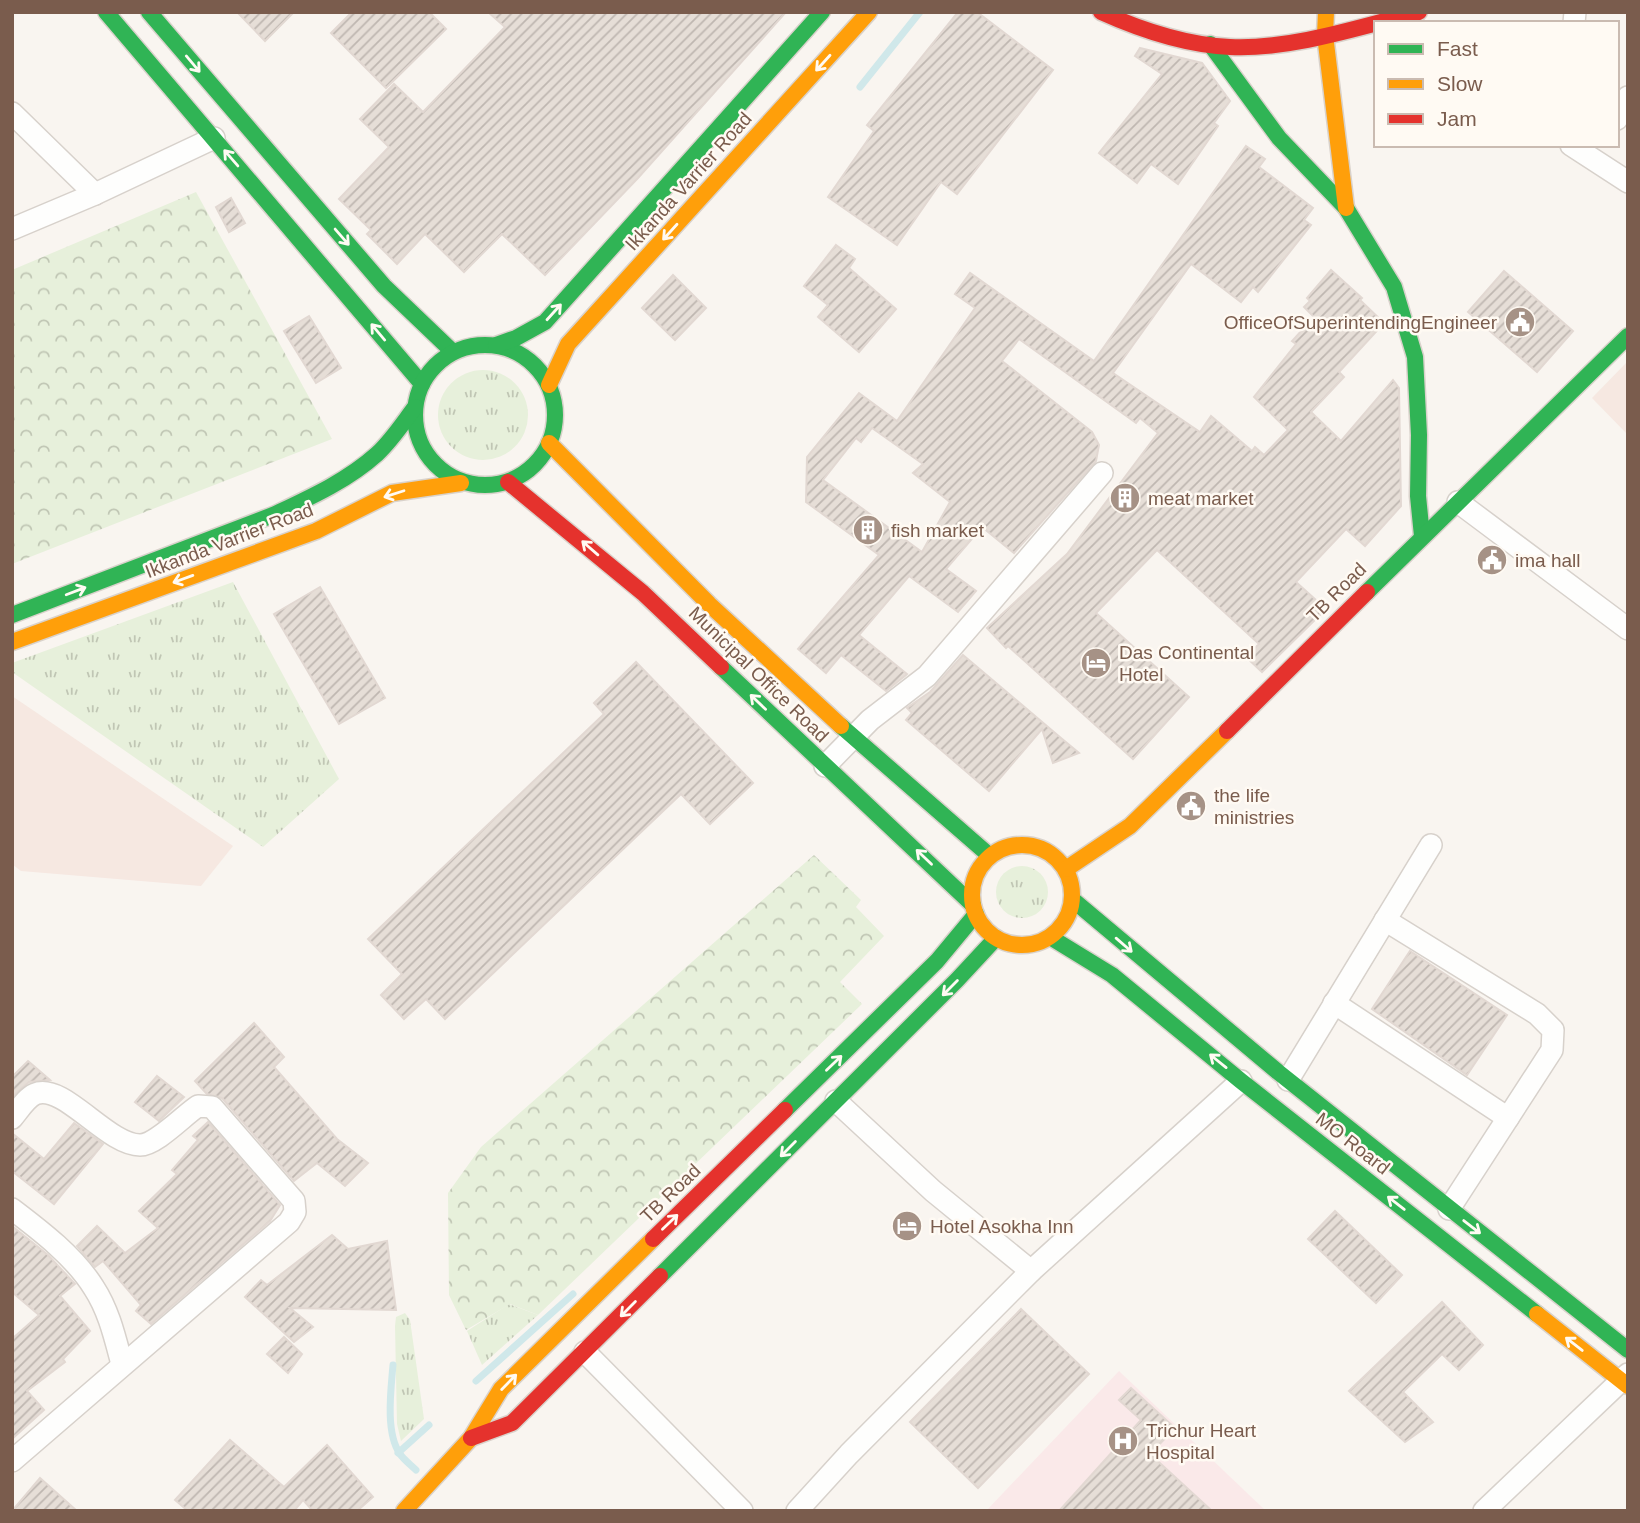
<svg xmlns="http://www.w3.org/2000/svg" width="1640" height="1523" viewBox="0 0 1640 1523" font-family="Arial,sans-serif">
<defs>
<pattern id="grass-tufts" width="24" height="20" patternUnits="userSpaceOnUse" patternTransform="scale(1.75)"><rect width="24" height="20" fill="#e7f0db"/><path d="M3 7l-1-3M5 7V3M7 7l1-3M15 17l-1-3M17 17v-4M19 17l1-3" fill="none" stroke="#c0c6b4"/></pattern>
<pattern id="park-crowns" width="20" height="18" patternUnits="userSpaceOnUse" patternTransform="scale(1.75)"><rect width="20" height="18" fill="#e7f0db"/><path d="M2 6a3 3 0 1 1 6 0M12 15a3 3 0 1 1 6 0" fill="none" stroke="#c0c6b4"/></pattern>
<pattern id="building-hatch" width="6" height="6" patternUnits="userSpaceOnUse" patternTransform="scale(1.75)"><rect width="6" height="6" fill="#e6ded7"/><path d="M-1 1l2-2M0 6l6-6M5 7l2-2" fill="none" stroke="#bfb7b1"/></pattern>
</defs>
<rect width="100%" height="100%" fill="#f9f5f0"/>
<g fill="#f6e8e1">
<polygon points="1628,361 1628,435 1592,398"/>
<polygon points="12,696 233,846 201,886 21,871 12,864"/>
</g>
<polygon fill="#fae9e9" points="1119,1371 1266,1511 986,1511"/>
<g fill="url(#grass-tufts)">
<circle cx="483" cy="415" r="45"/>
<polygon points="233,582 339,779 263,847 12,672 12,663"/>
<circle cx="1022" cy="892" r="26"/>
<polygon points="509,1304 538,1315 482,1365 467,1331"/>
<polygon points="405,1313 410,1320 424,1419 401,1441 397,1424 395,1326 396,1317"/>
</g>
<g fill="url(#park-crowns)">
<polygon points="196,192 332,439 12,564 12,270"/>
<polygon points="814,855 861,900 856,907 884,936 840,982 862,1004 538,1315 510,1304 466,1330 449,1295 448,1193 481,1147"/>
</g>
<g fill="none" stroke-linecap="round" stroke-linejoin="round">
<g stroke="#d0e8ea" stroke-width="7">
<polyline points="860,87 920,12"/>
<path d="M393,1365C391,1389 385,1433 400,1454C404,1460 411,1465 416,1470"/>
<polyline points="476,1381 573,1294"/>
<polyline points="398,1453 429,1425"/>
</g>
</g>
<g fill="url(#building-hatch)" stroke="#e2d8d2" stroke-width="2" fill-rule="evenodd">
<polygon points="237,12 294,12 265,41"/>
<polygon points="352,12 429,12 446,29 386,88 331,33"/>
<polygon points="488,12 786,12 638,178 545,275 502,234 464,272 425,234 397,264 367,234 371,230 339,199 389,147 360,119 394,84 423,112 505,27"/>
<polygon points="958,12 977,12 1053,70 957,194 941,182 897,245 828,197 874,131 867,125"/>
<polygon points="1140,48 1202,63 1230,101 1214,123 1218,126 1178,184 1151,164 1137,183 1099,153 1162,74 1135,56"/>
<path d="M1246,146L1265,159L1259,167L1313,208L1304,220L1311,225L1258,292L1253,287L1241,302L1191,264L1113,373L1200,432L1211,416L1252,451L1255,447L1264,455L1288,430L1254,397L1296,344L1292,341L1314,317L1304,307L1310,301L1307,298L1331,270L1362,298L1360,300L1384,323L1339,372L1344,377L1311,412L1341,441L1393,380L1399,388L1401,506L1365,546L1346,529L1296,582L1326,609L1262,672L1246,657L1259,644L1157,550L1096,613L1189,697L1133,759L1008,646L1006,648L987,628L1067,554L1158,433L1140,418L1136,423L1019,339L1002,361L1092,432L1099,445L1096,461L1014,553L982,527L946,569L976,591L958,612L909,576L859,635L907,674L906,675L886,691L841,655L826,673L798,649L879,555L806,502L807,457L859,393L897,421L975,308L955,294L970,273L1094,361ZM872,428L923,464L913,473L950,502L922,552L823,480L856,438L861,442Z"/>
<polygon points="231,198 245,223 229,232 216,207"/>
<polygon points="836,245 855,259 849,268 896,309 859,352 818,317 828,305 804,286"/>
<polygon points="1504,271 1573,331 1537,372 1468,312"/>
<polygon points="673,275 706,308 675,340 642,308"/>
<polygon points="309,316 341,368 316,383 284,331"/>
<polygon points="320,587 385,698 339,724 274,614"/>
<polygon points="963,655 1061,738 1079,753 1053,763 1042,729 989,791 906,720 912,713 907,708 930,692"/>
<polygon points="636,662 753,783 710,824 681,794 445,1019 426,999 404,1019 381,995 402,974 368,939 604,714 594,703"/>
<polygon points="1410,951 1507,1015 1467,1075 1372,1009"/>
<polygon points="254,1023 284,1057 274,1067 337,1139 368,1163 345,1186 317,1163 294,1181 222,1098 207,1094 195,1081"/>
<polygon points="28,1061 50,1080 29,1082 12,1097 12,1077"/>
<polygon points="157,1076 184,1097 159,1121 135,1102"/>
<polygon points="208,1122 280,1205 270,1221 151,1324 136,1311 141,1305 103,1261 95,1267 77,1246 97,1226 125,1253 158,1228 139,1211 177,1174 172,1170 198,1140 193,1136"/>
<polygon points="74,1123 103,1144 54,1204 12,1171 12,1133 44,1159"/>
<polygon points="1335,1211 1402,1275 1376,1303 1308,1239"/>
<polygon points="12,1226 48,1255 75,1284 60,1296 90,1331 63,1359 65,1362 27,1391 44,1410 12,1439 12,1339 39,1315 12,1292"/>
<polygon points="332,1235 348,1249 387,1241 396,1310 290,1308 313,1327 294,1342 245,1297 261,1280 267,1285"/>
<polygon points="1442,1302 1483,1345 1459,1370 1442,1354 1403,1392 1433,1422 1405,1442 1349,1391"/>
<polygon points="1021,1309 1089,1374 978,1488 910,1422"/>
<polygon points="284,1337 302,1354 288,1373 267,1354"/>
<polygon points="1131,1388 1175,1428 1150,1454 1212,1511 1059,1511 1141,1420 1119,1400"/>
<polygon points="230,1440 284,1487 327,1445 373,1497 357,1511 313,1511 303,1500 294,1511 188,1511 175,1500"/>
<polygon points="40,1478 77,1511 12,1511"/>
</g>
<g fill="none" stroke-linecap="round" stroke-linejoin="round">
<g stroke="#d7d1cb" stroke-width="24">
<g id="street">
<polyline points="1574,23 1575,12"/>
<polyline points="12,113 95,194"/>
<polyline points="1617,119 1628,97"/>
<polyline points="1571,145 1628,182"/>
<polyline points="12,229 95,194 214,138"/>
<polyline points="1458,502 1628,629"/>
<polyline points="825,766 870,720 927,676 1102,473"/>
<polyline points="1385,920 1537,1014 1553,1030 1552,1050 1449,1209"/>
<polyline points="1334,1003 1508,1118"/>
<polyline points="1288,1080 1431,845"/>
<polyline points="836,1101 933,1191 1031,1271"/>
<path d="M12,1118C19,1110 26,1098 35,1094C63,1082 107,1145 140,1145C156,1145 184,1115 198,1106L212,1107L294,1201L295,1212L289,1222L12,1461"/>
<path d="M12,1209C41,1231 75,1257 94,1288C109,1311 115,1338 122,1364"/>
<polyline points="585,1352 742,1511"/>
<polyline points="797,1511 849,1454 1031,1271 1241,1081"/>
<polyline points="1484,1511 1628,1374"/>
</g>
</g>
<g stroke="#d9d2cb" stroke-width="19">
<g id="fast">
<polyline points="106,12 422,384"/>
<polyline points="149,12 384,286 453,352"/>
<polyline points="1210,44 1279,138 1346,208 1394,287 1415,357 1419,435 1418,496 1422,536"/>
<circle cx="485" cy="415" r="70"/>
<polyline points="496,345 516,338 545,322 822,12"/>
<polyline points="1367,592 1628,336"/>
<path d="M12,615L273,515C309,498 347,481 377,454C392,440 403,423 415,407"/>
<polyline points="721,667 973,905"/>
<polyline points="841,726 990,856"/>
<polyline points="1073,900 1278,1072 1628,1350"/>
<polyline points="1050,937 1112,975 1241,1081 1537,1314"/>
<polyline points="785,1110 937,961 976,914"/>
<polyline points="660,1276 957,980 996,938"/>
</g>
</g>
<g stroke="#d9d2cb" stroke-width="19">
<g id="slow">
<polyline points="1326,12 1325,35 1346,208"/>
<polyline points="549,385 568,344 869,12"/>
<polyline points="549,443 709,604 841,726"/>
<polyline points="12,642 316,531 392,493 461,483"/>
<circle cx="1022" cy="895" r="50"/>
<polyline points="1066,869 1130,826 1227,731"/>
<polyline points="1537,1314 1628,1386"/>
<polyline points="404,1511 471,1438 501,1389 653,1239"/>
</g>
</g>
<g stroke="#d9d2cb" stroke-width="19">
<g id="jam">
<path d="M1101,12C1141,30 1186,45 1230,47C1290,50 1360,27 1419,12"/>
<polyline points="508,482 643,593 721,667"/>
<polyline points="1227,731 1367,592"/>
<polyline points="653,1239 785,1110"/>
<polyline points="471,1438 512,1423 660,1276"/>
</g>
</g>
<use href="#street" stroke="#fefefd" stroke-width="21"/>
<use href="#fast" stroke="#30b455" stroke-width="16"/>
<use href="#slow" stroke="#ff9f0a" stroke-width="16"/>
<use href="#jam" stroke="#e5322d" stroke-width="16"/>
</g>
<defs><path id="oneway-shaft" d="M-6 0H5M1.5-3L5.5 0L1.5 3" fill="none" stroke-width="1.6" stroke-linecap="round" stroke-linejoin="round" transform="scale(1.75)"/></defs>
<g stroke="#fffaf3">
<use href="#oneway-shaft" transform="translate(823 63) rotate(132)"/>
<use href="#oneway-shaft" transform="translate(193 64) rotate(50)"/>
<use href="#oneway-shaft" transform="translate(231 158) rotate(-131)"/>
<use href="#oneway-shaft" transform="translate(670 232) rotate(132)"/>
<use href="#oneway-shaft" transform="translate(342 237) rotate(49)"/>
<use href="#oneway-shaft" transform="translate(554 312) rotate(-48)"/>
<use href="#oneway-shaft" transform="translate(378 332) rotate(-130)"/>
<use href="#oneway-shaft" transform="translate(394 494) rotate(162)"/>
<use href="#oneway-shaft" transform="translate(590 548) rotate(-139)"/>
<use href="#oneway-shaft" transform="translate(183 579) rotate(160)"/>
<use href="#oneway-shaft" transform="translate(76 591) rotate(-21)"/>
<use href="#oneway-shaft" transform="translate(758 702) rotate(-136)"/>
<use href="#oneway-shaft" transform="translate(924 857) rotate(-136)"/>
<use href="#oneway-shaft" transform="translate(1124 945) rotate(41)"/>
<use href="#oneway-shaft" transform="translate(950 988) rotate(135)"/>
<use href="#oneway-shaft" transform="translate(1218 1061) rotate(-141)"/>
<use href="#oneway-shaft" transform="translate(834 1063) rotate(-44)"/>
<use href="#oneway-shaft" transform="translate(788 1149) rotate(135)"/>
<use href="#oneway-shaft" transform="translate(1396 1203) rotate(-142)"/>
<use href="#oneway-shaft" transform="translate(670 1222) rotate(-44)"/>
<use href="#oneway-shaft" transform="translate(1472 1227) rotate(38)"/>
<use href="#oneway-shaft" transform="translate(628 1309) rotate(135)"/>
<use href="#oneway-shaft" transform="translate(1574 1344) rotate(-142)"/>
<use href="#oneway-shaft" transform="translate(509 1382) rotate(-46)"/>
</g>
<defs>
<g id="civic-disc" transform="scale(1.575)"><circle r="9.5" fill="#a69286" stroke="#fffaf3"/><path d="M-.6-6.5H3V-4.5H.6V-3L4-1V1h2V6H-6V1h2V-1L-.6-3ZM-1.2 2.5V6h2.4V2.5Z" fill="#fff"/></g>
<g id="building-disc" transform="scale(1.575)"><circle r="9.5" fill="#a69286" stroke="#fffaf3"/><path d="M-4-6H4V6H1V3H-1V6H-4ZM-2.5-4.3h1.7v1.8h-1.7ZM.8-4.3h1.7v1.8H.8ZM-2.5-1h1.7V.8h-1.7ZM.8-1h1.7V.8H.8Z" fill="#fff"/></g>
<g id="hotel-disc" transform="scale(1.575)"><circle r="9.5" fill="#a69286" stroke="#fffaf3"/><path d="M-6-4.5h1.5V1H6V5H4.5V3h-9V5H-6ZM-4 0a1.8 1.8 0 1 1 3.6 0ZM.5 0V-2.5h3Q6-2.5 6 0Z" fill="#fff"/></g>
<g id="hospital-disc" transform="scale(1.575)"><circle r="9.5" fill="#a69286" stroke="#fffaf3"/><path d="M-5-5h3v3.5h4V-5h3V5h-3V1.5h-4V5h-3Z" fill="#fff"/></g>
</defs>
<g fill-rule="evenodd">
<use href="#civic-disc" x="1520" y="322"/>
<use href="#building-disc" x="1125" y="498"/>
<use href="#building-disc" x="868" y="530"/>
<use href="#civic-disc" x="1492" y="560"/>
<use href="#hotel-disc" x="1096" y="663"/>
<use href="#civic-disc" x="1191" y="806"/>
<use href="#hotel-disc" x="907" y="1226"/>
<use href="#hospital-disc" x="1123" y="1441"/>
</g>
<g text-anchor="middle" stroke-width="5" stroke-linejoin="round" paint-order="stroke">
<g font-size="19" fill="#7a5c4d" stroke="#fffaf3">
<text transform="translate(688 181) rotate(-48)" y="7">Ikkanda Varrier Road</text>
<text transform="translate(229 540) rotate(-21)" y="7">Ikkanda Varrier Road</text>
<text transform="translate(1336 592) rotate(-45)" y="7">TB Road</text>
<text transform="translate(759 674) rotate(44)" y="7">Municipal Office Road</text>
<text transform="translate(1353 1143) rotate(38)" y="7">MO Roard</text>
<text transform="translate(670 1193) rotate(-44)" y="7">TB Road</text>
</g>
<g font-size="19" fill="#7a5c4d" stroke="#fffaf3" text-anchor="start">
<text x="1497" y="329" text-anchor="end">OfficeOfSuperintendingEngineer</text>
<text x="1148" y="505">meat market</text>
<text x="891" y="537">fish market</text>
<text x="1515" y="567">ima hall</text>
<text x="1119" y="659">Das Continental<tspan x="1119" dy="22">Hotel</tspan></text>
<text x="1214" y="802">the life<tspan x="1214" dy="22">ministries</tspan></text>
<text x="930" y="1233">Hotel Asokha Inn</text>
<text x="1146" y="1437">Trichur Heart<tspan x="1146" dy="22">Hospital</tspan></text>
</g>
</g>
<rect width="1640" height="1523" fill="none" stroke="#7a5c4d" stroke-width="28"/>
<rect x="1374" y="21" width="245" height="126" fill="#fffaf3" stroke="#cabbb1" stroke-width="2"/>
<rect x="1388" y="44" width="35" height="10" fill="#30b455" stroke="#cabbb1" stroke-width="2"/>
<text x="1437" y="56" font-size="21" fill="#7a5c4d">Fast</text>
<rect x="1388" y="79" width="35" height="10" fill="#ff9f0a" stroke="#cabbb1" stroke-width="2"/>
<text x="1437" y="91" font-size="21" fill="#7a5c4d">Slow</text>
<rect x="1388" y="114" width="35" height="10" fill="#e5322d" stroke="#cabbb1" stroke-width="2"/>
<text x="1437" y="126" font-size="21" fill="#7a5c4d">Jam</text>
</svg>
